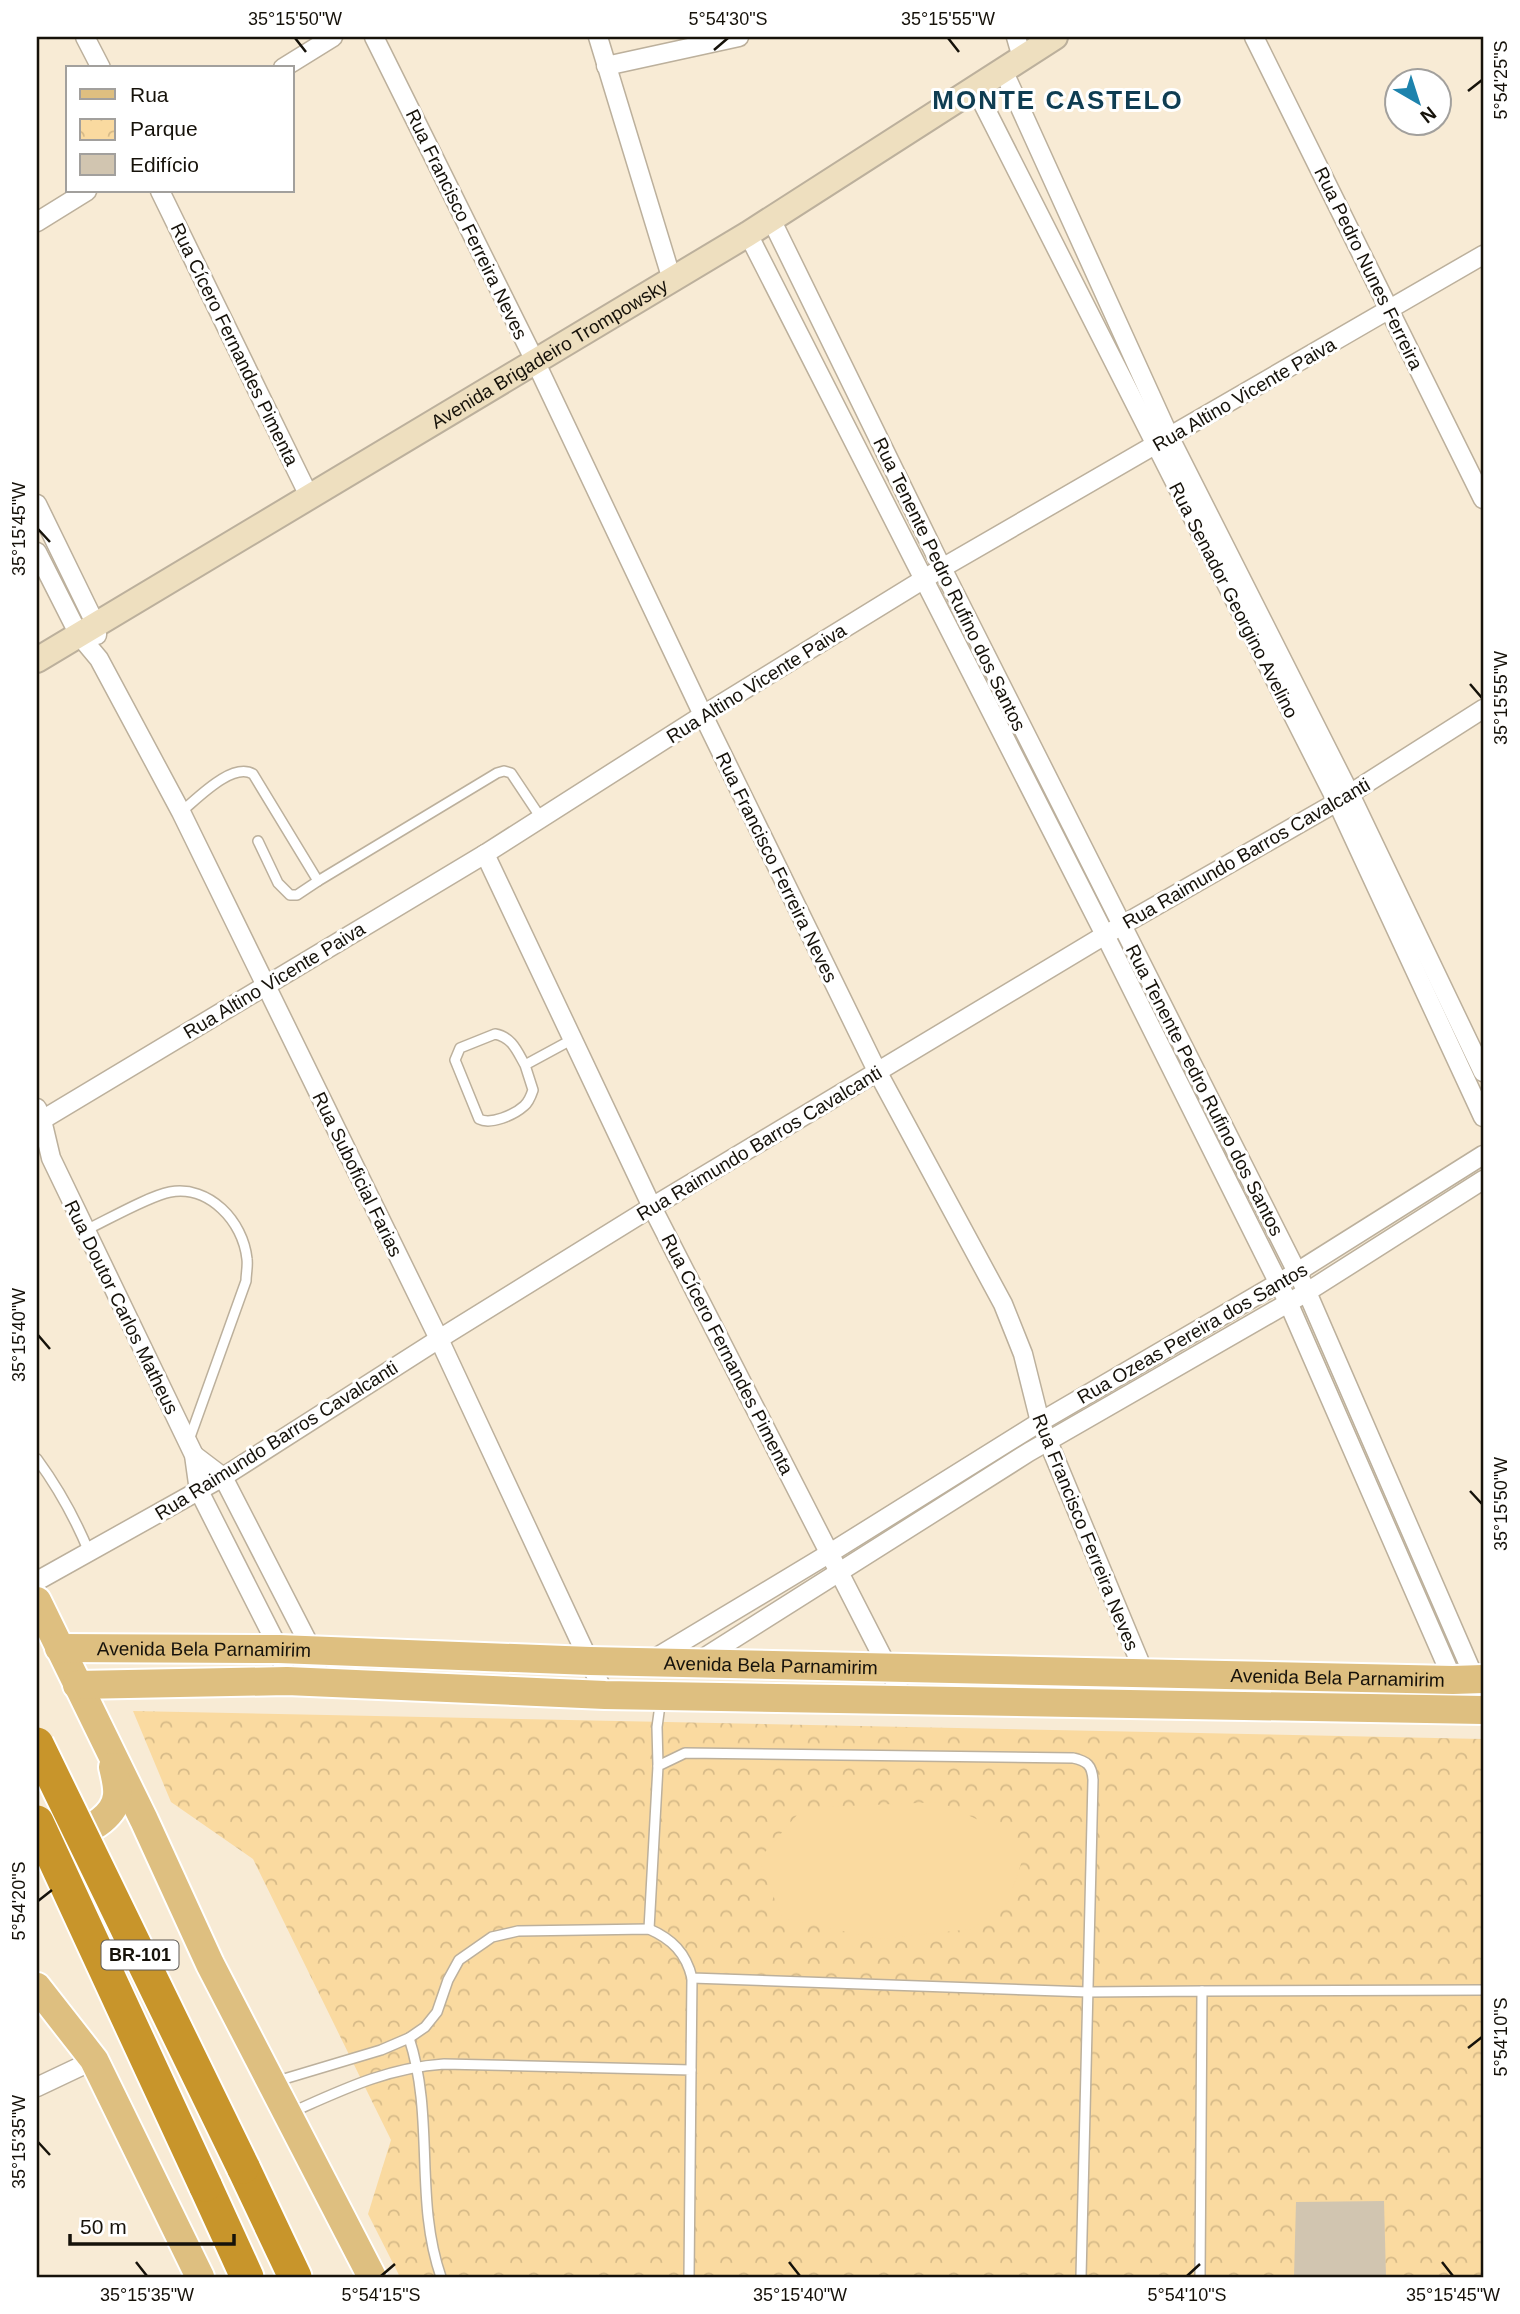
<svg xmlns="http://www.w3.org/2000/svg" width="1520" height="2314" viewBox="0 0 1520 2314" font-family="Helvetica,sans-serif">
<defs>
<pattern id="park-crowns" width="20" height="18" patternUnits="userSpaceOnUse" patternTransform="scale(1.75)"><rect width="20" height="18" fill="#fadaa0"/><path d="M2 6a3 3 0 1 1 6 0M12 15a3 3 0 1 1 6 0" fill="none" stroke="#d6ba88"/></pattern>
</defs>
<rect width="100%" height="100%" fill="#f8ebd5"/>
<polygon fill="url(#park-crowns)" points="133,1711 1483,1739 1483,2277 400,2277 368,2214 391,2140 253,1859 171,1802"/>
<polygon fill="#fadaa0" points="940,1802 989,1825 1023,1858 1008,1902 972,1929 880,1939 782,1918 759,1859 803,1808"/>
<polygon fill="#d1c5b0" points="1384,2201 1386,2277 1294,2277 1296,2202"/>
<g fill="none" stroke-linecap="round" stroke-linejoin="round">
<g stroke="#bcb09c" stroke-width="12">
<g id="lane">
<path d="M181,812C198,798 232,762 253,774L318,881L297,895H290L278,883L258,841"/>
<polyline points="318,881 497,773 504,771 511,773 541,818"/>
<path d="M525,1065L533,1090C531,1096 529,1102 524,1106C514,1115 491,1125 479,1119L455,1060L460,1048L495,1034C512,1037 517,1051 525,1065L573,1039"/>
<path d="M86,1230C107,1220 149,1196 170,1192C209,1185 243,1221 247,1259C248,1266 246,1274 246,1281L189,1440"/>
<path d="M37,1459C59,1489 75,1518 89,1552"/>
<polyline points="658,1766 657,1727 661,1698"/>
<path d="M649,1929L658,1766L685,1753L1073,1758C1087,1761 1092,1765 1093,1780L1081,2277"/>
<polyline points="1202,1991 1483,1990"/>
<path d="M409,2038C435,2117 414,2200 441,2277"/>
<polyline points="691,2070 692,1978"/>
<path d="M274,2082L381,2050L409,2038L425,2027L437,2012L448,1980L459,1960L492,1937L518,1931L649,1929C672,1939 686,1953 692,1978L1088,1992L1202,1991L1200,2277"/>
<path d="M290,2113C342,2090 386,2068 444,2064L691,2070L689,2277"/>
</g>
</g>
<g stroke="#bcb09c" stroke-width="21">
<g id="street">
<polyline points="85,37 101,68"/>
<polyline points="374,37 536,363 703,715 877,1071 1003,1304 1023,1354 1040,1422 1158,1706"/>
<polyline points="598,37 672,280"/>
<polyline points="1016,37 1022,58"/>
<polyline points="1254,37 1483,499"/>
<polyline points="606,66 739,37"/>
<polyline points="283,68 333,37"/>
<polyline points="1003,70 1170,438 1350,794 1483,1072"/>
<polyline points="975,88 1337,802 1483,1117"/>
<polyline points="160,191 310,498"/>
<polyline points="771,219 942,568 1307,1292 1475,1679 1474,1686"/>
<polyline points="37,222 87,191"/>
<polyline points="748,234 1105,935 1288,1302 1453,1680 1448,1709"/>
<polyline points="37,504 96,625 97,635"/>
<polyline points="37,552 79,635 99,659 181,812 439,1339 605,1695"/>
<polyline points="485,854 652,1207 904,1699"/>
<polyline points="37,1108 42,1120 51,1158 194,1455 199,1491 279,1649 287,1681"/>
<polyline points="37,1123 485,854 703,715 942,568 1483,255"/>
<polyline points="194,1455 223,1477 313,1652 320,1682"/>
<polyline points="37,1581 223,1477 439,1339 652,1207 1105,935 1337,802 1483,709"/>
<polyline points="652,1660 830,1553 1040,1422 1297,1272 1483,1155"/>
<polyline points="697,1662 1029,1452 1307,1292 1483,1180"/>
<polyline points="37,2087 94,2060"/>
</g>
</g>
<g stroke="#bcb09c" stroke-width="28">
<g id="secondary">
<path id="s1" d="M37,660L748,234L1055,37"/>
</g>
</g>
<g stroke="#fff" stroke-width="32">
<g id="primary">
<polyline points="37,1601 144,1820 210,1964 372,2277"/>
<path id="s2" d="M59,1648L279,1649L590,1661L1453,1680L1483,1679"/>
<polyline points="77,1685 287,1681 605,1695 1483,1710"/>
<path d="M64,1842C82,1832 115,1820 117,1795C118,1786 115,1776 113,1767"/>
<polyline points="37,1987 94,2060 200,2277"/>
</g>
</g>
<g stroke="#fff" stroke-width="37">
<g id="highway">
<polyline points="243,2167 295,2277"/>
<polyline points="205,2185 247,2277"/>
</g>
</g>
<use href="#lane" stroke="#fff" stroke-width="9"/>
<use href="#street" stroke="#fff" stroke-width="18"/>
<use href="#secondary" stroke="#eedfbf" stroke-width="24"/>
<use href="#primary" stroke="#debf80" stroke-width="28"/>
<use href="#highway" stroke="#c8952b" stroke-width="33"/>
<g stroke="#fff" stroke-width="37" stroke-linecap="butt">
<g id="highway-bridge">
<polyline points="37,1744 243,2167"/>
<polyline points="37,1822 205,2185"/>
</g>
</g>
<use href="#highway-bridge" stroke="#c8952b" stroke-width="33"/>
</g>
<path fill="none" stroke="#16120a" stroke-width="2.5" d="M295,38L306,52M948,38L959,52M714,50L728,38M1468,91L1482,80M38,529L50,542M1470,684L1482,698M38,1335L50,1349M1470,1491L1482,1504M38,1901L52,1890M1468,2048L1482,2037M38,2142L50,2155M136,2262L147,2276M789,2262L800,2276M1442,2262L1453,2276M381,2276L395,2264M1187,2276L1200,2264"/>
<g text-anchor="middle" stroke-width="6" stroke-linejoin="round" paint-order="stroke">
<rect fill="#fff" stroke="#5c5954" stroke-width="2" x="101.5" y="1940.5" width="77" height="29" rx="5"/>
<g font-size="18" font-weight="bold" fill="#16120a">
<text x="140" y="1961">BR-101</text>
</g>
<g font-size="19" fill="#16120a" stroke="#fff">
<text transform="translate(467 224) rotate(64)" y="7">Rua Francisco Ferreira Neves</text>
<text transform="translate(1369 268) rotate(64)" y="7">Rua Pedro Nunes Ferreira</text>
<text transform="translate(235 344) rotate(64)" y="7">Rua Cícero Fernandes Pimenta</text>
<text dy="7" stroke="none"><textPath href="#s1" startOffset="597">Avenida Brigadeiro Trompowsky</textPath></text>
<text transform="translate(1244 394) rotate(-30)" y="7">Rua Altino Vicente Paiva</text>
<text transform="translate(950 584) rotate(64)" y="7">Rua Tenente Pedro Rufino dos Santos</text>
<text transform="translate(1234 600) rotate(63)" y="7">Rua Senador Georgino Avelino</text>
<text transform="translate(756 683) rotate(-32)" y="7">Rua Altino Vicente Paiva</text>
<text transform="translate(1246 853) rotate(-30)" y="7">Rua Raimundo Barros Cavalcanti</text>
<text transform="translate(777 867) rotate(64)" y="7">Rua Francisco Ferreira Neves</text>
<text transform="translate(274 980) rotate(-31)" y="7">Rua Altino Vicente Paiva</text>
<text transform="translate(1205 1090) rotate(63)" y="7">Rua Tenente Pedro Rufino dos Santos</text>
<text transform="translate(759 1143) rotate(-31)" y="7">Rua Raimundo Barros Cavalcanti</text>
<text transform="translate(358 1174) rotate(64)" y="7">Rua Suboficial Farias</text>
<text transform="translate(122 1307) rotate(64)" y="7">Rua Doutor Carlos Matheus</text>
<text transform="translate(1192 1333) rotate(-30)" y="7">Rua Ozeas Pereira dos Santos</text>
<text transform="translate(728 1354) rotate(63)" y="7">Rua Cícero Fernandes Pimenta</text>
<text transform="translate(276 1440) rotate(-32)" y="7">Rua Raimundo Barros Cavalcanti</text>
<text transform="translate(1086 1532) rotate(68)" y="7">Rua Francisco Ferreira Neves</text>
<text dy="7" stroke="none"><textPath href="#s2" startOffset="145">Avenida Bela Parnamirim</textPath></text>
<text dy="7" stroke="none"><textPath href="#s2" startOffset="712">Avenida Bela Parnamirim</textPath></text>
<text dy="7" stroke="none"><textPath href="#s2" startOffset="1279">Avenida Bela Parnamirim</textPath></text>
</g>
<g font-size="26" font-weight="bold" letter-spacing="2" fill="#0f3d52" stroke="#fff">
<text x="1058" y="109">MONTE CASTELO</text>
</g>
</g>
<rect width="1520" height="2314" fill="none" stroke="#ffffff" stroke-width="77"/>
<rect x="66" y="66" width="228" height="126" fill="#ffffff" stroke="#a2a09d" stroke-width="2"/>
<rect x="80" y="89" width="35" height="10" fill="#debf80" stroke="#a2a09d" stroke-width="2"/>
<text x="130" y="102" font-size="21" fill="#16120a">Rua</text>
<rect x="80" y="119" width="35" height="21" fill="url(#park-crowns)" stroke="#a2a09d" stroke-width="2"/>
<text x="130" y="136" font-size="21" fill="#16120a">Parque</text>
<rect x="80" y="154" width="35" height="21" fill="#d1c5b0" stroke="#a2a09d" stroke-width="2"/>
<text x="130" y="172" font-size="21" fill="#16120a">Edifício</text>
<g transform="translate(1418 102) rotate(141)"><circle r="33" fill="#ffffff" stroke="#a2a09d" stroke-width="2"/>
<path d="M0-5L12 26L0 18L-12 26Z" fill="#1d83ad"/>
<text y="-10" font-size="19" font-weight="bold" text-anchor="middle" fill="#16120a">N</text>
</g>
<path d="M70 2234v10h164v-10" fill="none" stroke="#16120a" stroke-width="3.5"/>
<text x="80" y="2234" font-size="21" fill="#16120a" stroke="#ffffff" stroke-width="5" paint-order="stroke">50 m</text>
<rect x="38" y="38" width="1444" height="2238" fill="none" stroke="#16120a" stroke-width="2.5"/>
<g font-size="18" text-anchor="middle" fill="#16120a">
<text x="295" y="25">35°15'50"W</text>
<text x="728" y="25">5°54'30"S</text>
<text x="948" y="25">35°15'55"W</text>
<text transform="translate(1501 80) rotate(-90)" y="6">5°54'25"S</text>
<text transform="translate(19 529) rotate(-90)" y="6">35°15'45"W</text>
<text transform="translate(1501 698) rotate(-90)" y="6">35°15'55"W</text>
<text transform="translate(19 1335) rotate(-90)" y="6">35°15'40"W</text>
<text transform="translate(1501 1504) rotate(-90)" y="6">35°15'50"W</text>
<text transform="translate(19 1901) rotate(-90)" y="6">5°54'20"S</text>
<text transform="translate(1501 2037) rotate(-90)" y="6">5°54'10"S</text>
<text transform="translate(19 2142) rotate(-90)" y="6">35°15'35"W</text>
<text x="147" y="2301">35°15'35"W</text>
<text x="381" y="2301">5°54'15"S</text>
<text x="800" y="2301">35°15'40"W</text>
<text x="1187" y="2301">5°54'10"S</text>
<text x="1453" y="2301">35°15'45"W</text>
</g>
</svg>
